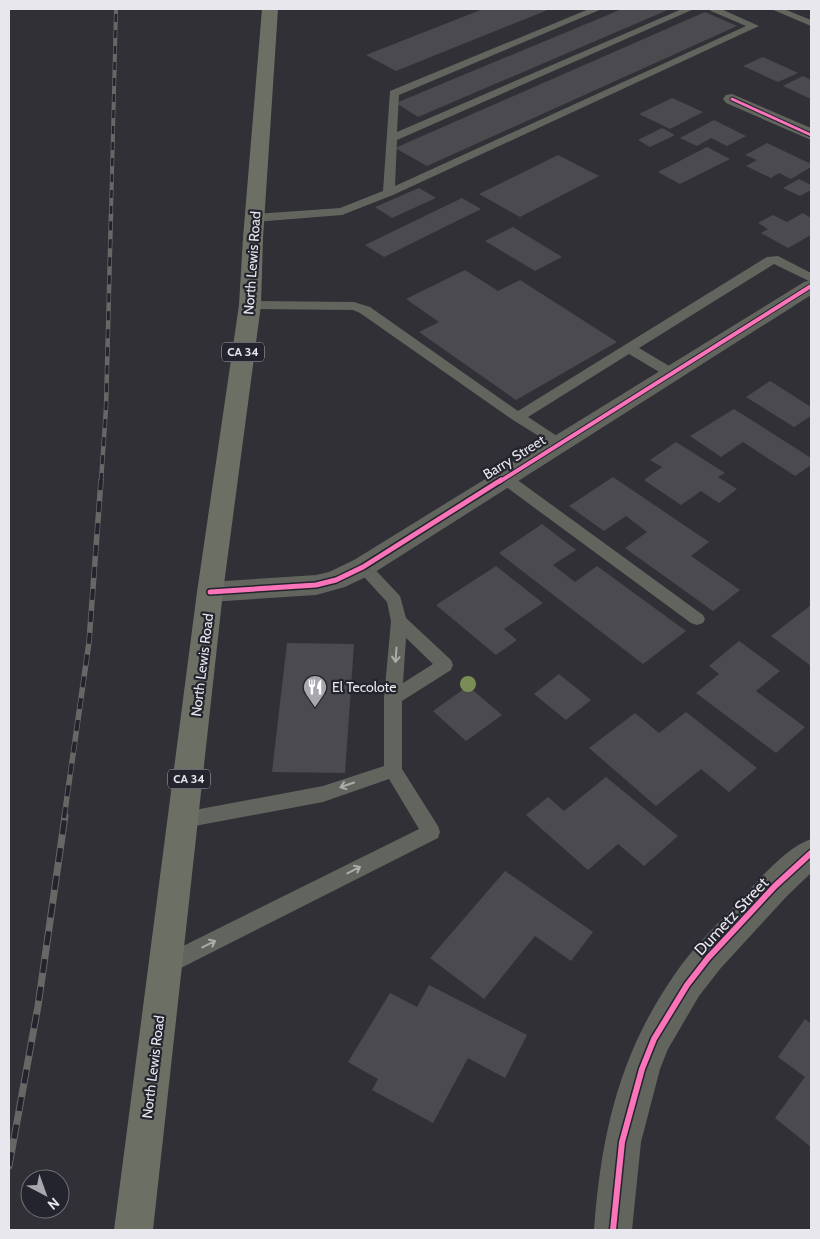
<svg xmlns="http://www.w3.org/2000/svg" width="820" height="1239" viewBox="0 0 820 1239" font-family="Cabin,sans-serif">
<rect width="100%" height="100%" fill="#303036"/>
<g fill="#4b4b4f">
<polygon points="483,9 550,9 396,71 366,55"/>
<polygon points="622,9 670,9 418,117 396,103"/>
<polygon points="705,12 737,26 427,166 395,148"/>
<polygon points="763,57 798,73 778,82 743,66"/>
<polygon points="803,76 811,80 811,99 783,86"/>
<polygon points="672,98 703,112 670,129 639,114"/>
<polygon points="714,120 746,136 727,146 711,138 697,146 680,138"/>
<polygon points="662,128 675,135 650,147 638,140"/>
<polygon points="767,143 811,164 811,167 791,179 779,173 771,178 746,166 757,160 745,155"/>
<polygon points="707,147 730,159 680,184 658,172"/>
<polygon points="558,155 599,176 520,217 479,194"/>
<polygon points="799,179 811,185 811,190 800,196 783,188"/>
<polygon points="419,188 436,198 392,218 375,207"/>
<polygon points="462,198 481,209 384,257 365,245"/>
<polygon points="803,213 811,218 811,235 788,248 761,233 768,229 758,223 773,215 787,222"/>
<polygon points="513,227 562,257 535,271 485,241"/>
<polygon points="465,270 498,291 520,280 617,342 516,400 419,332 439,322 406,299"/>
<polygon points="770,381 811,407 811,416 794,427 746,397"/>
<polygon points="734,409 811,458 811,465 795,476 743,442 721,457 690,436"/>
<polygon points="676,442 725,473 718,477 737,489 719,503 701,491 681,505 644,480 662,467 650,460"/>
<polygon points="613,477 709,542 691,556 740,590 713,611 625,548 647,532 626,516 604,531 569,506"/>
<polygon points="542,524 576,550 553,565 575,582 597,566 686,631 643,664 499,553"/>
<polygon points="496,566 543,603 504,629 517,640 496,655 436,605"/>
<polygon points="811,605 811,666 771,636"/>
<polygon points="739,641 780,671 756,691 805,727 776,753 696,693 719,674 709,666"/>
<polygon points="287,643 354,644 345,773 272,772"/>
<polygon points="559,674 591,700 566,720 534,694"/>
<polygon points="468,686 502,715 466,741 433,711"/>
<polygon points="686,712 757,768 729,792 701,769 656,806 589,748 635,713 659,733"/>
<polygon points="606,777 678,836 644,866 618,844 588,870 526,815 548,797 564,811"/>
<polygon points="505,871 593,932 571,961 535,936 484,999 430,958"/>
<polygon points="429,985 527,1035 505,1078 468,1058 433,1123 372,1090 378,1079 348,1062 390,993 417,1007"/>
<polygon points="805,1019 811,1024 811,1147 775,1118 805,1077 778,1057"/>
</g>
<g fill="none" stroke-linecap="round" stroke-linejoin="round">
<g fill="#61655d" fill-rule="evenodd">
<polygon points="589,9 602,9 399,95 397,132 682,9 694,9 397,140 395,186 746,26 711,11 709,9 721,9 759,26 393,195 342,215 255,222 249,218 255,214 340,208 383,191 390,91"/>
<polygon points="771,9 784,9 811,20 811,26"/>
<polygon points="778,256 811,273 811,282 774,264 639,348 676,370 678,373 676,376 666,376 629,354 528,417 563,440 565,443 563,446 558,448 513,420 360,313 353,310 250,309 244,305 250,301 354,302 370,307 518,411 767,257"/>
<polygon points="503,472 508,473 703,615 705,619 703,623 697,625 691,623 498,481 496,477 498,473"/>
<path d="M363,561L369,563L400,596L406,618L451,660L453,665L451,670L402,701V769L438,826L440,832L438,838L173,972L166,974L159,972L156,965L159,958L419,829L389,779L323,802L184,828L177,826L175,820L177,814L184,812L323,786L384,766V698L391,621L387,602L355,567L357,563ZM406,638L433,664L403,683Z"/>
</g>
<g fill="#61655d" fill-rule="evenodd">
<polygon points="732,94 811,128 811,140 726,103 723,99 726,95"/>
<polygon points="811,280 811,295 372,574 345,587 316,595 210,602 200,599 197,592 200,585 210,582 316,575 329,572 354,560 804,282"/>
<path d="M811,839V873L787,896L720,969L699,996L668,1049L660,1069L641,1142L632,1230H594C601,1135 619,1054 675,974C693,947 718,924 740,900C759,880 785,848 811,839Z"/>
</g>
<polygon fill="#6c7064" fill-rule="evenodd" points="262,9 278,9 263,238 261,305 223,592 153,1230 114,1230 197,592 239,305 243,238"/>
<g stroke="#666865" stroke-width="4">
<polyline id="rail-far3" points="111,214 116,9"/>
</g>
<g stroke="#666865" stroke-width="4.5">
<polyline id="rail-far2" points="101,482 106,408 111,213"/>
</g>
<g stroke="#666865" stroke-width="5.5">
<polyline id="rail-far1" points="64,818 89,642 101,480"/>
</g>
<g stroke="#666865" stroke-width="7">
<polyline id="rail" points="9,1166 38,1006 65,816"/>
</g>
<use href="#rail-far3" stroke="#24242e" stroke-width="2.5" stroke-dasharray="8" stroke-linecap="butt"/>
<use href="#rail-far2" stroke="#24242e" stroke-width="3" stroke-dasharray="9" stroke-linecap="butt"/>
<use href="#rail-far1" stroke="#24242e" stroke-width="4" stroke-dasharray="11" stroke-linecap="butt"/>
<use href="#rail" stroke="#24242e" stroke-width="5" stroke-dasharray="14" stroke-linecap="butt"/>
<g stroke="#24242e" stroke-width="5">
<polyline id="cycleway-far3" points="732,99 811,135"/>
</g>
<g stroke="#24242e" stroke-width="6">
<polyline id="cycleway-far2" points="499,482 811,286"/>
</g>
<g stroke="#24242e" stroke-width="8">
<polyline id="cycleway-far1" points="210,592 316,585 336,580 363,567 501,480"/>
</g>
<g stroke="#24242e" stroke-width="9">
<polyline id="cycleway" points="613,1230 622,1142 642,1069 654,1039 687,985 708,958 775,886 811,853"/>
</g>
<use href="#cycleway-far3" stroke="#fb73b8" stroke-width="3"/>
<use href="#cycleway-far2" stroke="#fb73b8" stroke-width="4"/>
<use href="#cycleway-far1" stroke="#fb73b8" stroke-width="5"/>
<use href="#cycleway" stroke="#fb73b8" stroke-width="6"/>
</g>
<circle fill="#7a8d56" cx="468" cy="684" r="8"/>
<defs><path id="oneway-shaft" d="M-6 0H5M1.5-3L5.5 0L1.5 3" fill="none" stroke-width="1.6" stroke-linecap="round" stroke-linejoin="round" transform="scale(1.25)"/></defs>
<g stroke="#abacac">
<use href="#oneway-shaft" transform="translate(396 655) rotate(94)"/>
<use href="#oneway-shaft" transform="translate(347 785) rotate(161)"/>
<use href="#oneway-shaft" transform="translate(354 870) rotate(-27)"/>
<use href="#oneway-shaft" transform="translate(209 944) rotate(-27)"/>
</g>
<defs>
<g id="restaurant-pin" transform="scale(1.25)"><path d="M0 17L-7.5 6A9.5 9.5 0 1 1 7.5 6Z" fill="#a7a7ad" stroke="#24242e"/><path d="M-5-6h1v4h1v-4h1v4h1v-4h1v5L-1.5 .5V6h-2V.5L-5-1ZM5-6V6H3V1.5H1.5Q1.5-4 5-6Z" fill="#fff"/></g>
</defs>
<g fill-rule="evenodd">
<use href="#restaurant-pin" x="315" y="687"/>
</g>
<g text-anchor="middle" stroke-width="4.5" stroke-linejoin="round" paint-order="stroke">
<g fill="#24242e" stroke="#acacb4" stroke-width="1">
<rect x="222" y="342.5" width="42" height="19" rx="4"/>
<rect x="168" y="769.5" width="42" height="19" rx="4"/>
</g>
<g font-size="12" font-weight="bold" fill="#e7e7ed">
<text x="243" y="356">CA 34</text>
<text x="189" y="783">CA 34</text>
</g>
<g font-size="14" fill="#e7e7ed" stroke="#24242e">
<text transform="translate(252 263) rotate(-86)" y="5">North Lewis Road</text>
<text transform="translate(514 457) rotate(-32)" y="5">Barry Street</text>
<text transform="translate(202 665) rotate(-83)" y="5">North Lewis Road</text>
<text transform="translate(153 1067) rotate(-83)" y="5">North Lewis Road</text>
</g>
<g font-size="14" fill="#e7e7ed" stroke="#24242e" text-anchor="start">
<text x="332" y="692">El Tecolote</text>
</g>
<g font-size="16" fill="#e7e7ed" stroke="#24242e">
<text transform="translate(731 916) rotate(-47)" y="6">Dumetz Street</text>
</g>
</g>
<rect width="820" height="1239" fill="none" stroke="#e7e7ed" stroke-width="20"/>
<g transform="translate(45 1194) rotate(139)"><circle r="24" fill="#24242e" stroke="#72727a"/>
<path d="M0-4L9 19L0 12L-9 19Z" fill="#a7a7ad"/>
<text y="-8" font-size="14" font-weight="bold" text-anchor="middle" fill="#e7e7ed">N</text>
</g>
</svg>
